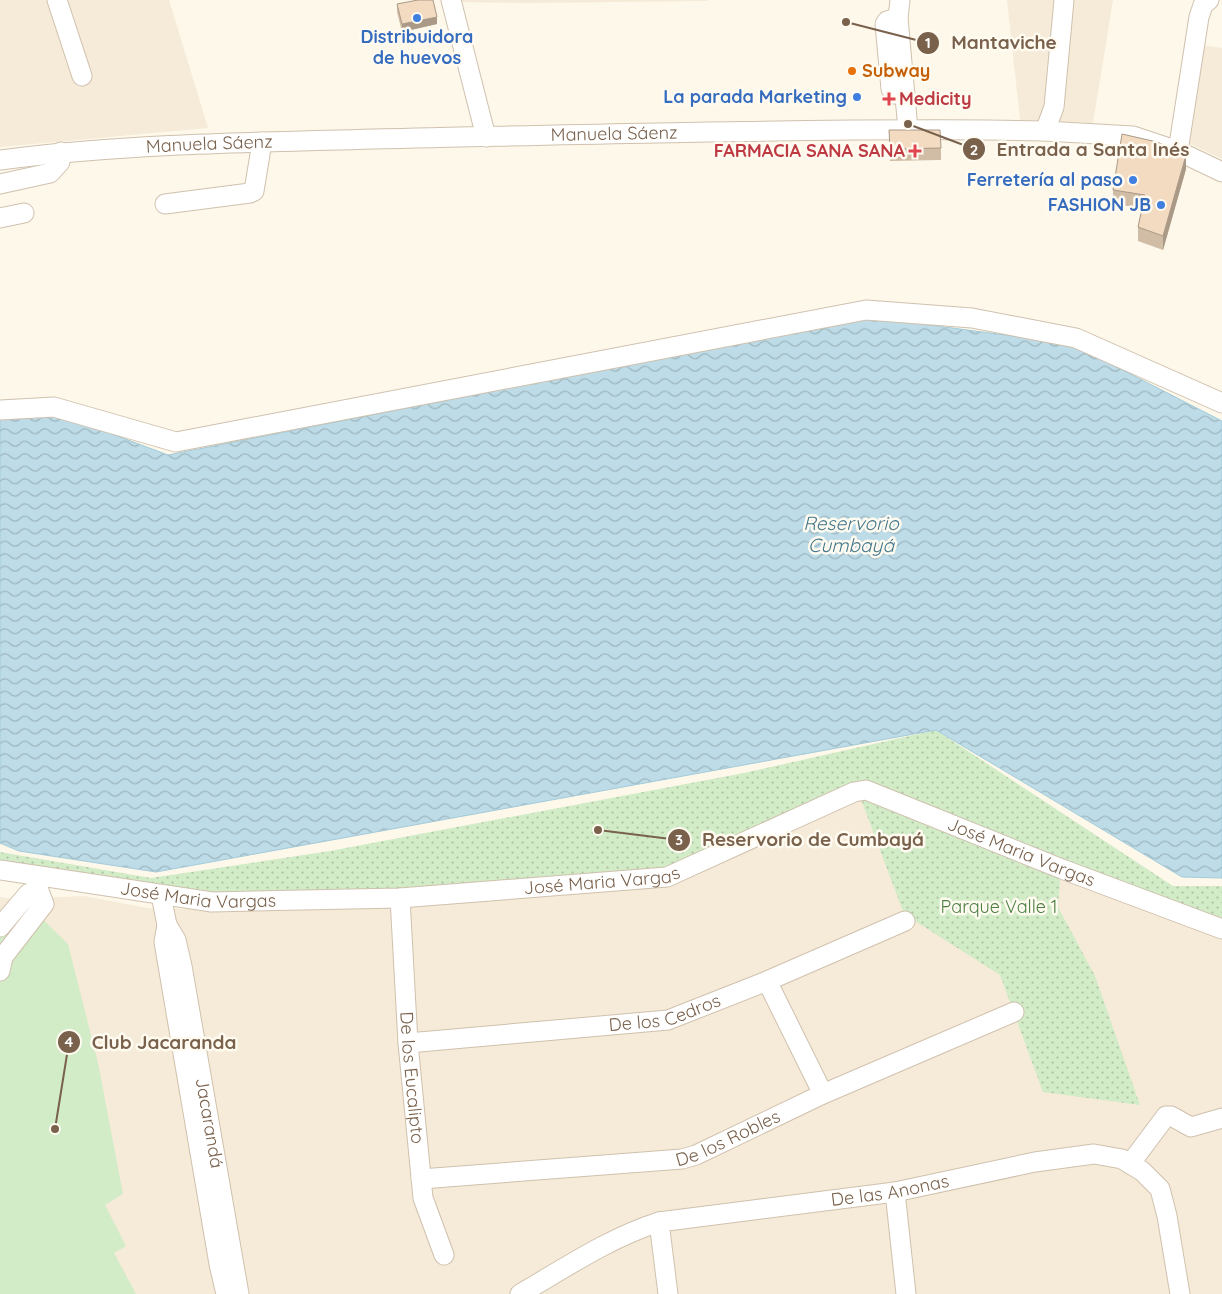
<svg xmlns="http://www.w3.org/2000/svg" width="1222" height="1294" viewBox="0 0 1222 1294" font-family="Quicksand,sans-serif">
<defs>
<pattern id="park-dots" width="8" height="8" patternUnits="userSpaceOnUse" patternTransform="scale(1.25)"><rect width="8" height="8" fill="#d2ecc7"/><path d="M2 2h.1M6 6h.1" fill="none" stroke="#afc3a4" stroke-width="1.8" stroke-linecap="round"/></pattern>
<pattern id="water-waves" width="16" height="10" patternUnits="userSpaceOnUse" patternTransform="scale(1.25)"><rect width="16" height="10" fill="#bddce8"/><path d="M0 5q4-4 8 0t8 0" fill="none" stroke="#9eb6be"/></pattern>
</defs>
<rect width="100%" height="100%" fill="#fdf8ea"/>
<g fill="#f5ebd8">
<polygon points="0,0 169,0 208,128 0,147"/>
<polygon points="460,0 708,0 708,1 528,3 461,2"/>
<polygon points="1007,0 1113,0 1093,123 1020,120"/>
<polygon points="1201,45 1222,48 1222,159 1188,143"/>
<polygon points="859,794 1222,931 1222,1294 0,1294 0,897 13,899 84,896 148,908 232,910"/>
</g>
<polygon fill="#d2ecc7" points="12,904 30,907 68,944 98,1063 123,1194 105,1205 126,1246 114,1253 136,1294 0,1294 0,918"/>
<g fill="url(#park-dots)">
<polygon points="936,730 1173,886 1222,886 1222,921 863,782 665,873 282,910 0,870 0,852 151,878 330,851 744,773"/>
<polygon points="859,794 1061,870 1058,907 1095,976 1140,1105 1043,1092 1000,975 904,914"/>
</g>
<polygon fill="url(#water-waves)" stroke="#a3cbda" points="870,317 1072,344 1222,421 1222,878 1182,877 936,730 156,872 19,851 0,843 0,418 56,413 168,455"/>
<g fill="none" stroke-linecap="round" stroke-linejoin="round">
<g stroke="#d0c1ae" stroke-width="21">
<g id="minor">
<polyline points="57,0 82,76"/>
<polyline points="451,0 486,137"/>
<polyline points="900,0 898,18 908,130"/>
<polyline points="898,18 887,21 885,24 891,89 894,94 905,93"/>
<polyline points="1045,131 1054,107 1064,0"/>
<polyline points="1178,151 1199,17 1203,5 1209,0"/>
<path id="s1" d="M0,160C137,142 278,142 416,138C606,134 797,129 987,130L1045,131L1133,136L1178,151L1222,172"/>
<polyline points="0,184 50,173 60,162 61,152"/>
<polyline points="165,204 250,193 254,191 262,142"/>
<polyline points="0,218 24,213"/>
<polyline points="0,410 54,407 176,442 866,310 972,318 1076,338 1222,403"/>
<path id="s2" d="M0,870L212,902L400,898L667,877L854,792L866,790L1062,869L1222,929"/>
<path id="s3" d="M161,895L167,925L176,940L182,966L239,1294"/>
<path id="s4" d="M400,898L408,1043L423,1198L444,1255"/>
<polyline points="167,925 164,942 219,1264 226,1294"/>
<polyline points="0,927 28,894 38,888 44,904 3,957 0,971"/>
<polyline points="767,981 823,1094"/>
<path id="s5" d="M408,1043L668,1020L767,981L905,921"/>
<polyline points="1130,1164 1166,1116 1171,1116 1191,1127 1222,1118"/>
<path id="s6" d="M421,1179L682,1159L696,1155L823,1094L1014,1012"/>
<polyline points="895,1192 906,1294"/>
<polyline points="659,1222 668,1294"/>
<path id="s7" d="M520,1294C565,1268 609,1238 659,1222L895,1192L1035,1162L1094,1154L1122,1159L1142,1171L1160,1189L1167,1216L1180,1294"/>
</g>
</g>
<use href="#minor" stroke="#fff" stroke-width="19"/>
</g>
<g fill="#d1bca6">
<polygon points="397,4 437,24 402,32 397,12"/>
<polygon points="889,130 941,148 941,160 890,161"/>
<polygon points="1186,169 1163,250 1138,241 1138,227 1142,208 1113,204 1113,190"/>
</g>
<g fill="#aa9987">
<polygon points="437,17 437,24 402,32 402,24"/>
<polygon points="1186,155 1186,169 1163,250 1163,236"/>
</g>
<g fill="#f3dbc1" stroke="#aa9987">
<polygon points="418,0 433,0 437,17 402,24 397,4"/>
<polygon points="889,130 940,130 941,148 890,149"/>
<polygon points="1122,134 1157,142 1186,155 1163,236 1138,227 1145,195 1113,190"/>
</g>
<g fill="#3f7fe0" stroke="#fffbf1" stroke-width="2">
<circle cx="417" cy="18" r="5"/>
<circle cx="857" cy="97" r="5"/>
<circle cx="1133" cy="180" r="5"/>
<circle cx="1161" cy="205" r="5"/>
</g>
<circle fill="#e8710a" stroke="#fffbf1" stroke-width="2" cx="852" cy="71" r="5"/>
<g fill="#e0444e" stroke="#fffbf1" stroke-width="2">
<path d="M886.5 91.5h5v5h5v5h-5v5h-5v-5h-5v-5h5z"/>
<path d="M912.5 143.5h5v5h5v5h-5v5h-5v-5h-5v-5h5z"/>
</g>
<g text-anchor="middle" stroke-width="5" stroke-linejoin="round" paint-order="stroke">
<g font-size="18" font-weight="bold" fill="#366cbe" stroke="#fffbf1" text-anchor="end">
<text x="417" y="43" text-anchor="middle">Distribuidora<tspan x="417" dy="21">de huevos</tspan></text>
<text x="847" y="103">La parada Marketing</text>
<text x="1123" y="186">Ferretería al paso</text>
<text x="1151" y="211">FASHION JB</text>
</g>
<g font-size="18" font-weight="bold" fill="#c56008" stroke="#fffbf1" text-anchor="start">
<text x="862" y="77">Subway</text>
</g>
<g font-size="18" font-weight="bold" fill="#be3a42" stroke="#fffbf1" text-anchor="start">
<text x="899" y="105">Medicity</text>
<text x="905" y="157" text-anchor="end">FARMACIA SANA SANA</text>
</g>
<g font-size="18" fill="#79614c" stroke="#fffbf1">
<text dy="6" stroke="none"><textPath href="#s1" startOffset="615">Manuela Sáenz</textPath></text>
<text dy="6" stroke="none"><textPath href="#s1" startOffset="210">Manuela Sáenz</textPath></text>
<text dy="6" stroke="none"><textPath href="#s2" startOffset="1055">José Maria Vargas</textPath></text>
<text dy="6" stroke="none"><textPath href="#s2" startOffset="605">José Maria Vargas</textPath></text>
<text dy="6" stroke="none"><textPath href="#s2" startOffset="200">José Maria Vargas</textPath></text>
<text dy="6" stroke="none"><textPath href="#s5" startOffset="259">De los Cedros</textPath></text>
<text dy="6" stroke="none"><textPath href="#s4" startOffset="180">De los Eucalipto</textPath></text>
<text dy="6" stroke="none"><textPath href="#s3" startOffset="234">Jacarandá</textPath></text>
<text dy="6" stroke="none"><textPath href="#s6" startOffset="312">De los Robles</textPath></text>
<text dy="6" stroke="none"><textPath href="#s7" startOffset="390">De las Anonas</textPath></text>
</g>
<g font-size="18" fill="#4d7f43" stroke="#fffbf1">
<text x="999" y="913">Parque Valle 1</text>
</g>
<g font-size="19" font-style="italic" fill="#45788c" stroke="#fffbf1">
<text x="851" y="530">Reservorio<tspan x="851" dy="22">Cumbayá</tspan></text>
</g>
</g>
<path fill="none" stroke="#79614c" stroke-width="2" d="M846 22L928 43M908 124L974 149M598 830L679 840M55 1129L69 1042"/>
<g fill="#79614c" stroke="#fffbf1" stroke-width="2">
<circle cx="846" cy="22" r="5"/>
<circle cx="908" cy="124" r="5"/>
<circle cx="598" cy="830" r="5"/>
<circle cx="55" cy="1129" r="5"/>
<circle cx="928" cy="43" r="12"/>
<circle cx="974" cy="149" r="12"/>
<circle cx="679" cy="840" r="12"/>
<circle cx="69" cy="1042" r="12"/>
</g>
<g font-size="15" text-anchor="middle" font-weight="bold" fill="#fff">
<text x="928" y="48">1</text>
<text x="974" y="155">2</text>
<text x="679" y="845">3</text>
<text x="69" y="1047">4</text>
</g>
<g font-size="19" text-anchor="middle" font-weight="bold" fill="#79614c" stroke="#fffbf1" stroke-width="5" stroke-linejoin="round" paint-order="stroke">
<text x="1004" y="49">Mantaviche</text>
<text x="1093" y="156">Entrada a Santa Inés</text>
<text x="813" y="846">Reservorio de Cumbayá</text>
<text x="164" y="1049">Club Jacaranda</text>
</g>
</svg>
